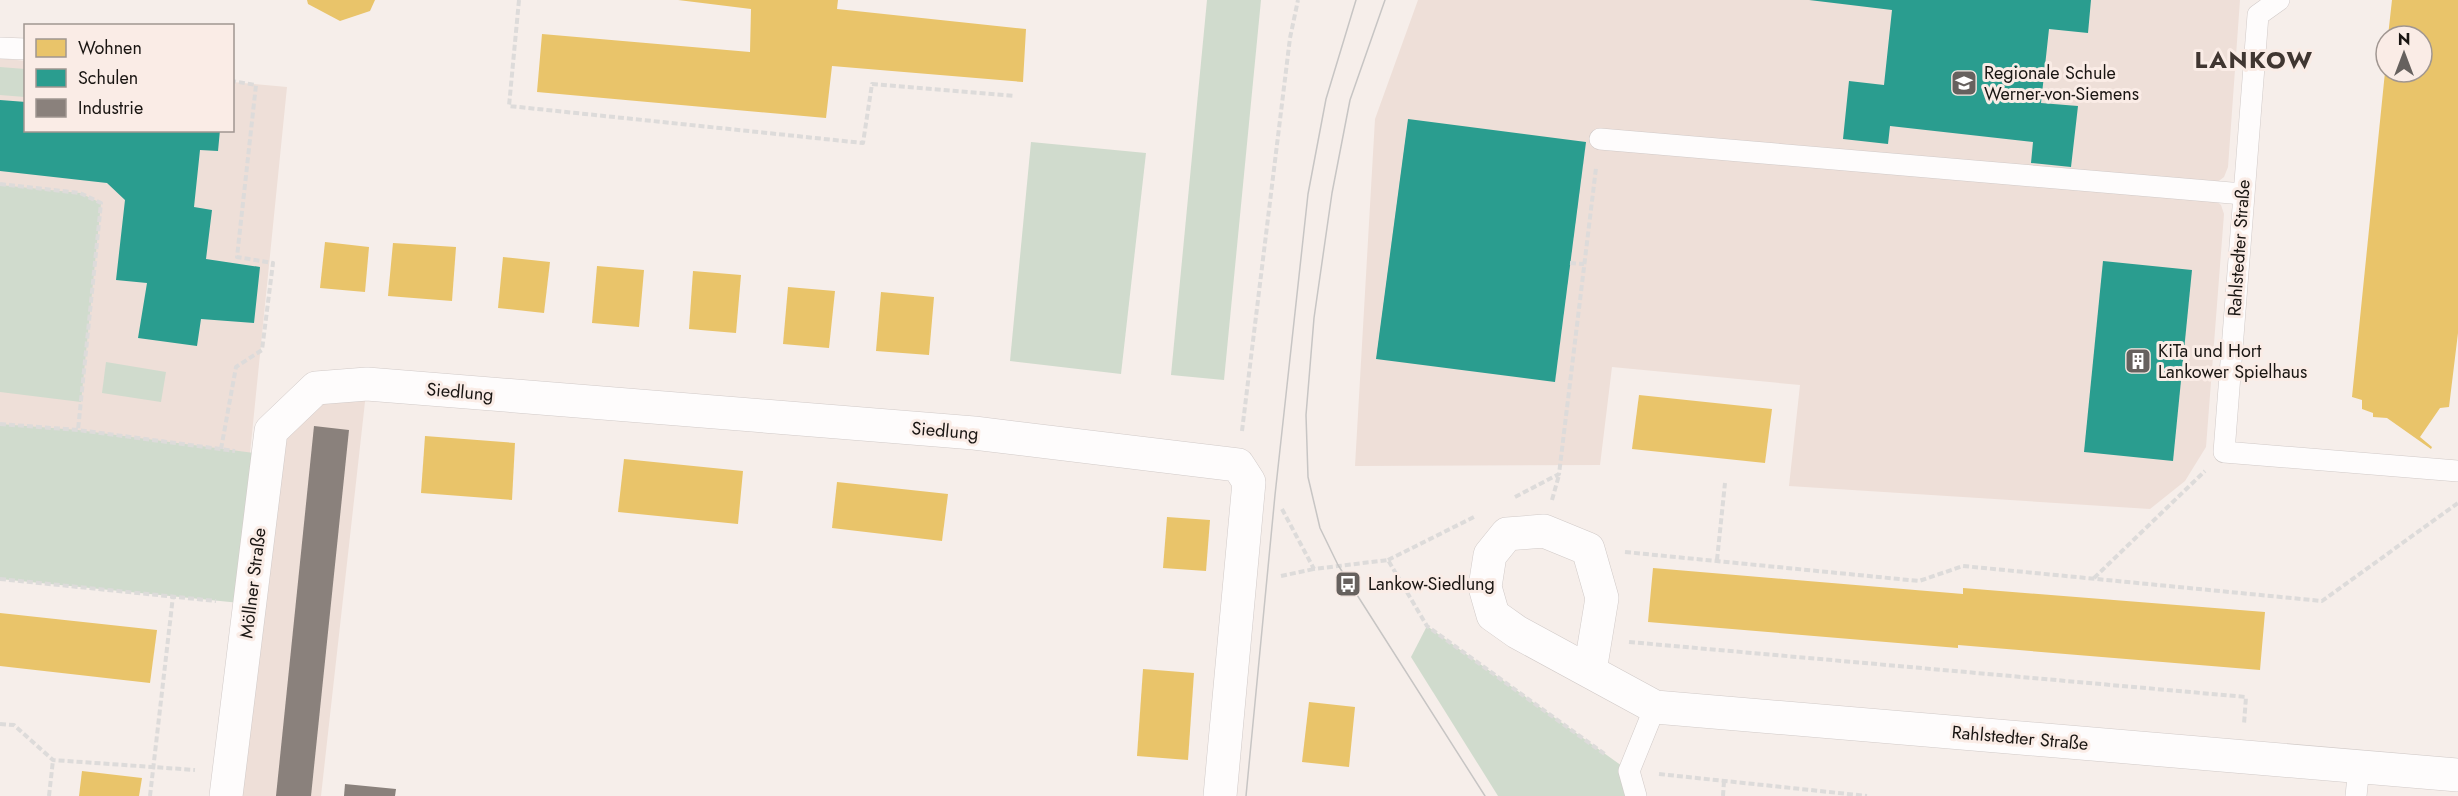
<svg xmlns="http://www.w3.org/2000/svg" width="2458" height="796" viewBox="0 0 2458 796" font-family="Jost,sans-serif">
<rect width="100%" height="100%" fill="#f6eeea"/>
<g fill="#eedfd8">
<polygon points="1418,0 2240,0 2228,167 2224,177 2215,184 2214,199 2221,205 2224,214 2206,447 2185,481 2150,509 1789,486 1800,385 1612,367 1600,465 1355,466 1375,119"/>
<polygon points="0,58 25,61 26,130 232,130 233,82 287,87 236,592 0,568"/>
<polygon points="367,384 321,796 226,796 269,455 316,388"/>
</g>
<g fill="#d0dbcd">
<polygon points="1207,0 1261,0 1224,380 1171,375"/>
<polygon points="0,67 25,69 25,97 0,95"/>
<polygon points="1031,142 1146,153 1121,374 1010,361"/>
<polygon points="0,185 80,193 101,203 81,402 0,392"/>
<polygon points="106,362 166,372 161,402 102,393"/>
<polygon points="0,424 78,430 269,455 250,604 0,579"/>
<polygon points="1427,626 1629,771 1636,796 1498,796 1411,657"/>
</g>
<g fill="#e9c46a">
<polygon points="307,0 375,0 370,11 340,21 308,4"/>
<polygon points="678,0 838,0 837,9 1026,29 1023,82 832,66 826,118 537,92 542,34 750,52 751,9"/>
<polygon points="2392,0 2458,0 2458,333 2449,407 2440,408 2420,437 2432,447 2431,449 2387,418 2373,417 2373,413 2362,409 2362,400 2352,397 2385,72 2422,72 2422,36 2388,36"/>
<polygon points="325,242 369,247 365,292 320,288"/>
<polygon points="393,243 456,247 452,301 388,296"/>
<polygon points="503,257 550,262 544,313 498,308"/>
<polygon points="597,266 644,270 639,327 592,323"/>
<polygon points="693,271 741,275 736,333 689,329"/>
<polygon points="788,287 835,291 829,348 783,344"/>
<polygon points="881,292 934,297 929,355 876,351"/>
<polygon points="1639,395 1772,409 1765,463 1632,449"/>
<polygon points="425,436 515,443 512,500 421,493"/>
<polygon points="624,459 743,471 738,524 618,512"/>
<polygon points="837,482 948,494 942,541 832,528"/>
<polygon points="1167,517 1210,520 1206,571 1163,568"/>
<polygon points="1653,568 1963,594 1963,588 2265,612 2260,670 1958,645 1958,648 1648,622"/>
<polygon points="0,613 157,630 150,683 0,666"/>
<polygon points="1143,669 1194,673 1188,760 1137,756"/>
<polygon points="1309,702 1355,707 1349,767 1302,762"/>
<polygon points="82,771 142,778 139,796 79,796"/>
</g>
<g fill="#2a9d8f">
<polygon points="1809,0 2091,0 2088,33 2049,29 2041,103 2078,106 2071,167 2031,163 2033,142 1890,126 1888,144 1843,139 1849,81 1884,85 1892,10"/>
<polygon points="0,100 26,102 26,130 220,130 218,151 200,150 194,207 212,210 206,259 260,267 254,323 201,319 197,346 138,338 147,283 116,280 125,200 107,183 0,171"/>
<polygon points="1408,119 1586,142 1555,382 1376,359"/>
<polygon points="2103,261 2192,270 2173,461 2084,452"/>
</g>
<g fill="#8a817c">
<polygon points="314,426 349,430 311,796 276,796"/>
<polygon points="345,784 396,789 395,796 344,796"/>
</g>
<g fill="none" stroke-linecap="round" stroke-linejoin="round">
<g stroke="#d1cac8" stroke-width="22">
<g id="lane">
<polyline points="2279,0 2258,15 2224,452 2458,471"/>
<polyline points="0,48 26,49"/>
<polyline points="1600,139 2243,194"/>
<polyline points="1636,796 1629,771 1655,707"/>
<polyline points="2356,796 2359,767"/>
</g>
</g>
<g stroke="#d1cac8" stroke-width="34">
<g id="street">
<polyline points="1590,671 1602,598 1588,549 1544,531 1507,534 1490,555 1485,587 1493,615 1517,632 1655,707 2458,775"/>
<polyline points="226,796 271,431 316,388 367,384 974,433 1238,465 1249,482 1220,796"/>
</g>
</g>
<g stroke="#dddbda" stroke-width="4" stroke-dasharray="6 3" stroke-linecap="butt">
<polyline points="519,0 509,106 863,143 872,84 1014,96"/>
<polyline points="0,184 80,193 101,203 78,430"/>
<polyline points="1570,263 1584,264"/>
<polyline points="0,424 78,430 235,451"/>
<polyline points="1242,431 1290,38 1298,0"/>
<polyline points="221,449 236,367 262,350 273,263 237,257 256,85 232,81"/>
<polyline points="1515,497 1559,474 1596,168"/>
<polyline points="1552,500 1559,475"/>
<polyline points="1282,509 1314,569 1388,560 1427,626 1606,755"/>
<polyline points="1625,552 1919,581 1963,566 2322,601 2458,503"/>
<polyline points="1388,560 1476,516"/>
<polyline points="1717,560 1725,483"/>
<polyline points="1281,576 1314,569"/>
<polyline points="2094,578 2205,471"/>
<polyline points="0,579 216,601"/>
<polyline points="1629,642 2246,697 2244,724"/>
<polyline points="0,724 14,725 53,760 195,770"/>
<polyline points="1659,774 1867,796"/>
<polyline points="49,796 53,760"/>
<polyline points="150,796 173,596"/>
<polyline points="1723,796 1724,781"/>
</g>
<use href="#lane" stroke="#fefcfc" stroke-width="21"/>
<use href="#street" stroke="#fefcfc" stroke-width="33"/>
<g stroke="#c7c5c4" stroke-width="1.5">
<polyline points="1385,0 1350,100 1332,193 1314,318 1306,415 1308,477 1320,528 1338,565 1485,796"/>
<polyline points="1246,796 1275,495 1308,194 1326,99 1356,0"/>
</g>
</g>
<defs>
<g id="school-square" transform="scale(1.35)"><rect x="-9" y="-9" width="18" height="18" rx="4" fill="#66615e" stroke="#faece6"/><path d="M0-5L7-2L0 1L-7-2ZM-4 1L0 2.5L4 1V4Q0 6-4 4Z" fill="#fff"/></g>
<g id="building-square" transform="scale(1.35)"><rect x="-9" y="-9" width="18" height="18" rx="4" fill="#66615e" stroke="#faece6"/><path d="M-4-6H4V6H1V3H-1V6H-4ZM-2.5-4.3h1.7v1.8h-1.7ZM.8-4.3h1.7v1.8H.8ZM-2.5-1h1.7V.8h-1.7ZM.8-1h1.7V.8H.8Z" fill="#fff"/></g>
<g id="bus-square" transform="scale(1.35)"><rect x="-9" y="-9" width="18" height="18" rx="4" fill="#66615e" stroke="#faece6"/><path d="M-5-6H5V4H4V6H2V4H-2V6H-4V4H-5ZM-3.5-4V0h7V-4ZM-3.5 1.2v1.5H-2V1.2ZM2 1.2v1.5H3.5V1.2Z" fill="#fff"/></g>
</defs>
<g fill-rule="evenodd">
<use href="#school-square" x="1964" y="83"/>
<use href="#building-square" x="2138" y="361"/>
<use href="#bus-square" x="1348" y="584"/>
</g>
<g text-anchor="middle" stroke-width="6" stroke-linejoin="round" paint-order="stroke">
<g font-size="18" fill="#191512" stroke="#faece6" text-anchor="start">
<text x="1984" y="79">Regionale Schule<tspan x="1984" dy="21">Werner-von-Siemens</tspan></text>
<text x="2158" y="357">KiTa und Hort<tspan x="2158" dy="21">Lankower Spielhaus</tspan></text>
<text x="1368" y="590">Lankow-Siedlung</text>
</g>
<g font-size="18" fill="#191512" stroke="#faece6">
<text transform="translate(2239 248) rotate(-86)" y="6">Rahlstedter Straße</text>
<text transform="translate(460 392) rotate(5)" y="6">Siedlung</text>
<text transform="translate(945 431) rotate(5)" y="6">Siedlung</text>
<text transform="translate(253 583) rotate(-83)" y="6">Möllner Straße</text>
<text transform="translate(2020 738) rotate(5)" y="6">Rahlstedter Straße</text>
</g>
<g font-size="24" font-weight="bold" letter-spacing="1.5" fill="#403631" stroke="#faece6">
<text x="2254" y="68">LANKOW</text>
</g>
</g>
<rect x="24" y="24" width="210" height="108" fill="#faece6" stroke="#a09691" stroke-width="1.5"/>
<rect x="36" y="39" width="30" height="18" fill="#e9c46a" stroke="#a09691" stroke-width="1.5"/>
<text x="78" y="54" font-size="18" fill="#191512">Wohnen</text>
<rect x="36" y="69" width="30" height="18" fill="#2a9d8f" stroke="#a09691" stroke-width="1.5"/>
<text x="78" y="84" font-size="18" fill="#191512">Schulen</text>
<rect x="36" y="99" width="30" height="18" fill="#8a817c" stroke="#a09691" stroke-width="1.5"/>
<text x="78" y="114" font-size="18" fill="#191512">Industrie</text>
<g transform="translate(2404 54)"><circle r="28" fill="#faece6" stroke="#a09691" stroke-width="1.5"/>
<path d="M0-4.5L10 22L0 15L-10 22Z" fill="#66615e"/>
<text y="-9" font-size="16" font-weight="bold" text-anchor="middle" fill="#191512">N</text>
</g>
</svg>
